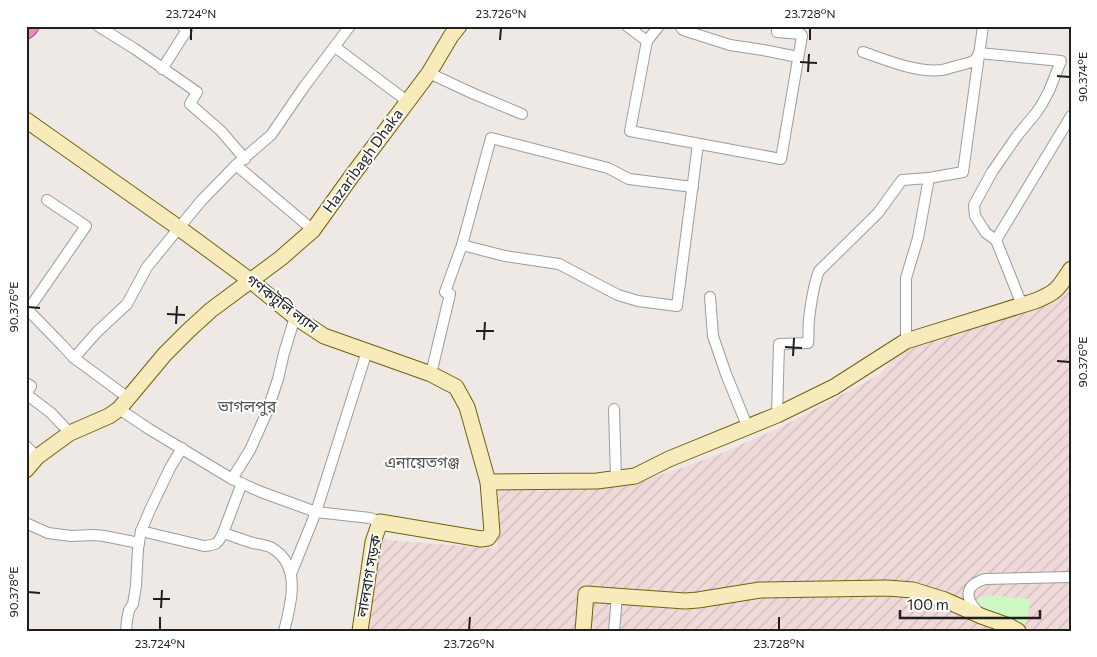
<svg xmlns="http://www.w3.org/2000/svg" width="1097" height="657" viewBox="0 0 1097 657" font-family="Commissioner,'Noto Sans Bengali',sans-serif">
<defs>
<pattern id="military-furrows" width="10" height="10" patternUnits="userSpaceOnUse" patternTransform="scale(1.25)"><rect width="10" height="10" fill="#f0d9d9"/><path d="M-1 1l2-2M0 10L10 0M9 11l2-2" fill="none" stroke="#cdbaba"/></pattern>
</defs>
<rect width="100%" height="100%" fill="#efe9e5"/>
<polygon fill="url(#military-furrows)" points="1071,283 1071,631 367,631 376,539 497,549 499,488 636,482 676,470 720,454 781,427 879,375 903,347 1053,301 1065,292"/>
<polygon fill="#cef7c4" points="990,595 1031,599 1025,626 1009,622 980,611 975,602 979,598"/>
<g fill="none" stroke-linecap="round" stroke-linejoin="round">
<g stroke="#9c9c9c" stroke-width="12">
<g id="street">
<polyline points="98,26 135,49 197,92 190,104 221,131 245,159"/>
<polyline points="627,26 647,41 659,26"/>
<polyline points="680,26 683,30 730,45 763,50 798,57"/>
<polyline points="647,41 630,131 781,159 802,36 801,34 777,32 777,26"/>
<polyline points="335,47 407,101"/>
<path d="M863,52C886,60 917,73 942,70C948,69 955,66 961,65C971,62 975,63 979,53L1061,61L1049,91L1042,104L1036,113L1017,136L992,172L974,205L975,216L986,233L996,240"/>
<polyline points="162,69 187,30 182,26"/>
<polyline points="429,73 474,94 522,114"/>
<polyline points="236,165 313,230"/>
<polyline points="996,240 1071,116"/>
<polyline points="996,240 1022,305"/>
<polyline points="462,245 505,256 559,264 618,295 638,301 677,306 698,144"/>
<polyline points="710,297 713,336 726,374 748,428"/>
<polyline points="26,308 62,345 74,358 127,397"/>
<polyline points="26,313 86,226 47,200"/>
<polyline points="906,341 906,278 918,238 929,178"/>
<polyline points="74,358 97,332 127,304 147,267 201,201 236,165 271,135 304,87 350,26"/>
<polyline points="431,374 450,294 445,292 462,245 491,138 608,168 629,179 693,187"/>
<polyline points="26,383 31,386 26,394"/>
<polyline points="26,394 51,413 70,433"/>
<polyline points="119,409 149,429 232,479 261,492 316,512 370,518 380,522"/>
<polyline points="614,409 616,479"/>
<path d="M777,415L779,344L808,343C809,335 808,327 809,319C811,303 813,286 819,271L878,213L902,180L929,178L963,172L983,26"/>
<polyline points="26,446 37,457"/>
<polyline points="232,479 250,450 267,412 278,379 284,353 295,317"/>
<path d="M242,483L223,533C233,536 243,540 253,543C259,544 267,545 272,548C302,566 291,604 284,631"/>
<polyline points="26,523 48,533 71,536 93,535 104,536 139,543"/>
<path d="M141,531L204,546C216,545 218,544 223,533"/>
<polyline points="291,574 316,512 367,351"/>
<path d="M979,613C965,599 963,586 985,579L1071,577"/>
<polyline points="126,631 127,620 129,610 133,604 136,586 138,549 141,531 150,510 170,468 182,448"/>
<polyline points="614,631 617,596"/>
</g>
</g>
<g stroke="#726109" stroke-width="17">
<g id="secondary">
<polyline points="26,120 179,228 251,281 295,317 324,336 431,374 456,387 467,407 488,482 492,532 488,538 481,539 380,522 373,542 360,631"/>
<polyline points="26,470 37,457 70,433 109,416 119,409 165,354 188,331 211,310 281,258 313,230 351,177 429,73 451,36 459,26"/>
<path d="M488,482L597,481L635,476L669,459L777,415L834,387L906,341L1035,301C1057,292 1058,289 1071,269"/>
<polyline points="583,631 586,594 685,601 698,600 760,590 887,588 913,590 945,600 981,616 1009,626 1018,631"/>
</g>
</g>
<g stroke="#d42b93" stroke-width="21">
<polyline id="highway" points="26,29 29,26"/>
</g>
<use href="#street" stroke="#fff" stroke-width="10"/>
<use href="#secondary" stroke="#f7eabb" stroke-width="15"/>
<use href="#highway" stroke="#e390b6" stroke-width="19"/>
</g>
<path fill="none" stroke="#1f1f1f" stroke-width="2" d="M191,40V28M500,40L501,28M810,40V28M800,62L817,63M808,72L809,54M1057,76L1070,77M28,307L40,308M167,314L185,315M176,324L177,306M476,331H494M484,340L485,322M785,347L802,348M793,356L794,338M1057,361L1070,362M28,592L40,593M153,599H170M161,608L162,590M160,630V617M469,630L470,617M779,630V617"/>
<g text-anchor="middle" stroke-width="4" stroke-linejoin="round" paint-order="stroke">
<g font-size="15" fill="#1f1f1f" stroke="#fff">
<text transform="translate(363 161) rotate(-54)" y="5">Hazaribagh Dhaka</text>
<text transform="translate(282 304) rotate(37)" y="5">গণকটুলি ল্যান</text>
<text transform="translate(369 576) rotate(-80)" y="5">লালবাগ সড়ক</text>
</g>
<g font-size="16" fill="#525252" stroke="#fff">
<text x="247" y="412">ভাগলপুর</text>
<text x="422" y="468">এনায়েতগঞ্জ</text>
</g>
</g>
<rect width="1097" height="657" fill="none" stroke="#ffffff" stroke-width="55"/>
<path d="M900 610v8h140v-8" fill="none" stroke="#1f1f1f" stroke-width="2.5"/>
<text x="907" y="610" font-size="15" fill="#1f1f1f" stroke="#ffffff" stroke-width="4" paint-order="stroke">100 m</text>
<rect x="28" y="28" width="1042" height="602" fill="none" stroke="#1f1f1f" stroke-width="2"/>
<g font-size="12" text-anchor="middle" fill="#1f1f1f">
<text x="191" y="18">23.724°N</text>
<text x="501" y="18">23.726°N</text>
<text x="810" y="18">23.728°N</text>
<text transform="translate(1083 77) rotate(-90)" y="4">90.374°E</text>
<text transform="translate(14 307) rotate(-90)" y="4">90.376°E</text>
<text transform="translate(1083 362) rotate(-90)" y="4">90.376°E</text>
<text transform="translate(14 592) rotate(-90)" y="4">90.378°E</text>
<text x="160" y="648">23.724°N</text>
<text x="469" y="648">23.726°N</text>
<text x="779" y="648">23.728°N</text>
</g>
</svg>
